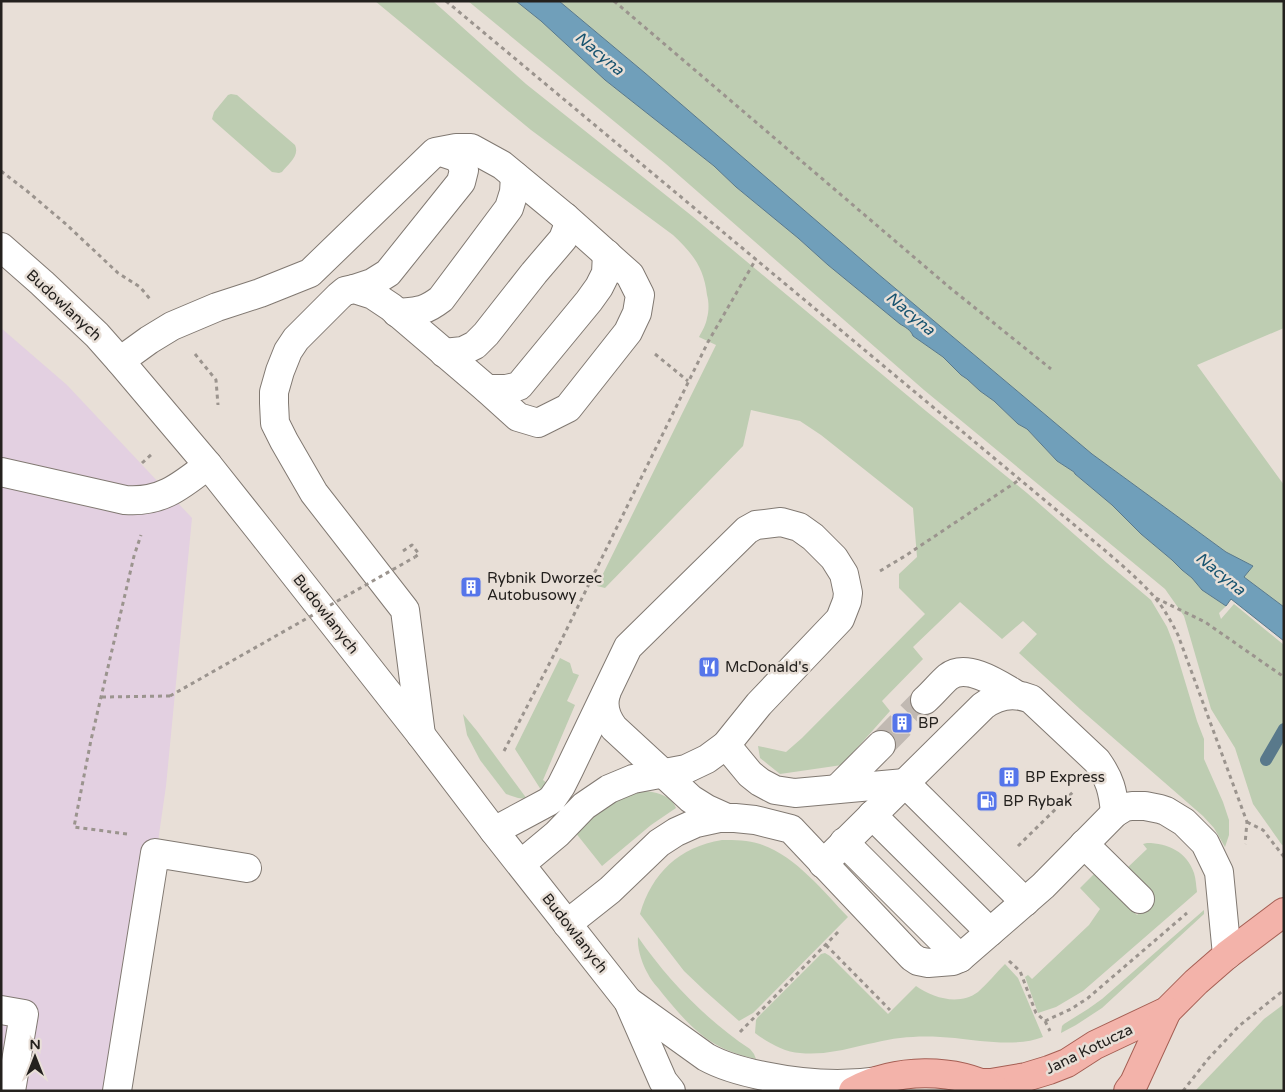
<svg xmlns="http://www.w3.org/2000/svg" width="1285" height="1092" viewBox="0 0 1285 1092" font-family="'Varela Round',sans-serif">
<rect width="100%" height="100%" fill="#e8dfd7"/>
<polygon fill="#e3d0e1" points="1,328 67,385 192,518 166,786 122,1091 1,1091"/>
<g fill="#becdb2">
<path d="M375,1H433L526,84L692,216L926,411L1027,493L1107,563L1151,600L1167,627L1174,645L1197,721L1204,739V759L1223,802L1229,820V835L1225,847L1214,828L1203,816L1080,709L1019,653L1037,634L1023,621L1002,639L960,602L913,647L923,659L882,701L890,711L842,765L780,774L760,758L758,746L786,752L802,738L925,614L899,588V574L917,557L913,508L821,435L800,421L751,410L743,446L605,588L597,586L716,345L699,337C702,331 706,325 707,318C709,311 709,302 707,295C704,267 692,253 673,235L531,130Z"/>
<path d="M468,1H516L541,21L605,80L714,166L736,187L798,238L828,265L900,324C905,327 911,330 913,336L943,357L961,375L967,379L980,391L994,401L1018,424L1027,429L1057,461L1074,472L1075,474L1112,505L1141,534L1172,560L1182,570L1192,578L1202,590L1226,606L1219,613L1221,619L1234,604L1284,645V844L1282,845L1253,804L1235,748L1211,709L1184,616L1165,589L924,390L666,164Z"/>
<polygon points="559,1 1284,1 1284,328 1197,365 1284,485 1284,607 1244,577 1252,566 1226,552 1092,454 877,273 645,73"/>
<path d="M231,94L237,95L295,145C300,156 288,164 282,172L279,173L272,172L215,122L212,119L214,112L228,95Z"/>
<polygon points="560,658 570,663 573,673 579,675 567,701 575,705 543,780 548,784 543,793 515,749"/>
<polygon points="463,714 477,731 527,799 518,798 506,794 480,760 467,735"/>
<path d="M645,791C657,792 672,796 676,808L651,825L602,866L575,832L615,797Z"/>
<path d="M722,840C735,840 748,840 760,844C795,855 824,892 848,917L753,1013L739,1021L705,991L684,971L640,914C652,873 679,847 722,840Z"/>
<path d="M1147,843C1168,843 1187,852 1194,873C1196,879 1196,886 1197,892L1083,991L1056,1007L1038,1013L1025,977L1028,975L1032,979L1089,925L1100,909L1080,888L1094,874L1137,915L1155,898L1126,869L1147,849L1143,844Z"/>
<polygon points="1204,910 1204,914 1102,1008 1076,1025 1061,1033 1062,1026 1064,1024 1088,1009 1102,999"/>
<path d="M638,937C668,980 706,1020 750,1049L754,1054L756,1059C742,1056 727,1051 715,1044C693,1031 678,1012 662,993C658,987 651,981 648,974C642,963 637,949 638,937Z"/>
<path d="M825,953L830,956L888,1014L916,986C933,998 959,1006 978,992C987,984 996,973 1005,964L1018,978L1043,1037C1018,1047 981,1041 955,1038C941,1037 927,1036 913,1037C875,1038 838,1057 800,1053C784,1052 767,1042 755,1033L756,1020L758,1017L821,954Z"/>
<polygon points="1284,1004 1284,1091 1195,1091 1264,1019"/>
</g>
<path fill="#709fba" stroke="#59798b" d="M516,1H559L645,73L877,273L1092,454L1226,552L1253,566L1244,577L1284,607V641L1231,599L1226,606L1202,590L1192,578L1182,570L1172,560L1141,534L1112,505L1075,474L1074,472L1057,461L1027,429L1018,424L994,401L980,391L967,379L961,375L943,357L913,336C911,330 905,327 900,324L828,265L798,238L736,187L714,166L605,80L541,21Z"/>
<g fill="none" stroke-linecap="round" stroke-linejoin="round">
<polyline stroke="#59798b" stroke-width="12" points="1266,760 1284,729"/>
<polyline stroke="#c1b9b2" stroke-width="28" stroke-dasharray="28 14" stroke-linecap="butt" points="881,745 925,700"/>
<g stroke="#817972" stroke-width="30">
<g id="minor">
<polyline points="1,247 42,283 97,335 120,361 208,465 262,533 421,735 494,831 628,1001 663,1081 671,1091"/>
<polyline points="354,289 372,283 388,273 461,182 464,170 459,158 441,152"/>
<path d="M397,313C418,311 424,312 441,299L509,208L514,192L515,176"/>
<polyline points="444,353 463,351 475,345 486,334 534,273 563,239 568,226 565,217"/>
<polyline points="120,361 149,340 172,326 217,307 260,293 310,273 435,152 456,148 471,148 502,165 565,217 630,275 640,295 637,313 628,332 568,408 538,423 518,417 487,389 391,307 373,295 354,289 345,291 339,296 296,339 288,351 280,371 274,392 274,403 275,423 284,441 314,493 405,610 421,735"/>
<polyline points="487,389 506,389 519,386 589,301 599,287 606,273 607,254"/>
<path d="M1,472L125,500C161,503 181,486 208,465"/>
<path d="M606,694C602,707 606,718 614,728L691,799L707,809L727,818"/>
<path d="M925,700C933,693 940,684 948,677C967,662 1000,685 1017,695"/>
<polyline points="726,745 750,774 760,782 775,790 795,793 905,783 1025,902"/>
<polyline points="837,789 881,745"/>
<polyline points="872,815 990,932"/>
<polyline points="494,831 548,802 552,799 561,786 569,770 628,647 747,530 756,525 781,522 799,527 813,537 834,558 844,574 848,593 847,601 840,619 759,704 726,745 707,759 686,769 633,779 609,789 584,806 557,834 521,864"/>
<polyline points="844,842 960,958"/>
<polyline points="1084,844 1140,899"/>
<path d="M823,864L983,706C997,695 1014,692 1031,699L1097,761C1110,779 1113,791 1115,813"/>
<polyline points="567,924 610,890 659,843 676,832 696,823 719,818 735,818 755,820 791,829 912,957 918,961 928,963 953,961 960,958 1043,886 1115,813 1125,807 1132,806 1145,806 1160,809 1166,811 1184,822 1205,843 1219,872 1227,955"/>
<path d="M628,1001L706,1057C724,1067 744,1072 764,1076C803,1084 839,1087 878,1081"/>
<polyline points="1,1010 24,1014 11,1091"/>
<polyline points="117,1091 155,853 247,868"/>
</g>
</g>
<g stroke="#a55f54" stroke-width="30">
<g id="major">
<polyline points="980,1083 991,1083 1026,1077 1049,1070 1067,1063 1095,1045 1167,1011 1196,982 1227,955 1284,912"/>
<path d="M853,1091C896,1068 953,1067 996,1090"/>
<polyline points="1128,1091 1134,1083 1167,1011"/>
</g>
</g>
<g stroke="#9b948e" stroke-width="3" stroke-dasharray="4 4" stroke-linecap="butt">
<path d="M446,1L1108,553C1125,568 1142,582 1156,599C1165,610 1172,623 1178,635L1247,822L1245,844"/>
<polyline points="614,1 949,287 1051,369"/>
<polyline points="1,171 27,191 67,225 118,273 140,287 150,299"/>
<polyline points="195,354 216,380 218,405"/>
<polyline points="655,354 688,381"/>
<polyline points="142,463 152,454"/>
<polyline points="403,551 412,545 419,554 415,557"/>
<polyline points="880,571 905,556 1019,480"/>
<polyline points="1156,598 1205,622 1284,677"/>
<polyline points="102,697 170,696"/>
<polyline points="504,751 559,645 708,342 756,259"/>
<polyline points="1247,822 1263,830 1284,857"/>
<polyline points="127,834 74,827 91,740 134,556 141,535"/>
<polyline points="1018,846 1074,791"/>
<polyline points="826,945 890,1010"/>
<polyline points="1009,961 1020,971 1036,1013 1045,1021 1050,1031"/>
<polyline points="1045,1021 1071,1009 1088,998 1187,913"/>
<polyline points="740,1032 839,931"/>
<polyline points="1183,1091 1208,1059 1239,1026 1284,990"/>
</g>
<use href="#minor" stroke="#fff" stroke-width="28"/>
<use href="#major" stroke="#f3b3aa" stroke-width="28"/>
<polyline stroke="#9b948e" stroke-width="3" stroke-dasharray="4 4" stroke-linecap="butt" points="170,696 415,557"/>
</g>
<defs>
<g id="building-square" transform="scale(1.125)"><rect x="-9" y="-9" width="18" height="18" rx="4" fill="#5575ea" stroke="#e8dfd7"/><path d="M-4-6H4V6H1V3H-1V6H-4ZM-2.5-4.3h1.7v1.8h-1.7ZM.8-4.3h1.7v1.8H.8ZM-2.5-1h1.7V.8h-1.7ZM.8-1h1.7V.8H.8Z" fill="#fff"/></g>
<g id="restaurant-square" transform="scale(1.125)"><rect x="-9" y="-9" width="18" height="18" rx="4" fill="#5575ea" stroke="#e8dfd7"/><path d="M-5-6h1v4h1v-4h1v4h1v-4h1v5L-1.5 .5V6h-2V.5L-5-1ZM5-6V6H3V1.5H1.5Q1.5-4 5-6Z" fill="#fff"/></g>
<g id="fuel-square" transform="scale(1.125)"><rect x="-9" y="-9" width="18" height="18" rx="4" fill="#5575ea" stroke="#e8dfd7"/><path d="M-5.5-6h7V0h2V4h1.3V-2.5L3-4.5l.8-.8L6-3V5H2.5V1h-1V6h-7ZM-4.2-4.7v3.2H.2V-4.7Z" fill="#fff"/></g>
</defs>
<g fill-rule="evenodd">
<use href="#building-square" x="471" y="587"/>
<use href="#restaurant-square" x="709" y="667"/>
<use href="#building-square" x="902" y="723"/>
<use href="#building-square" x="1009" y="777"/>
<use href="#fuel-square" x="987" y="801"/>
</g>
<g text-anchor="middle" stroke-width="5" stroke-linejoin="round" paint-order="stroke">
<g font-size="15" fill="#24211e" stroke="#e8dfd7">
<text transform="translate(64 305) rotate(43)" y="5">Budowlanych</text>
<text transform="translate(326 614) rotate(52)" y="5">Budowlanych</text>
<text transform="translate(575 933) rotate(52)" y="5">Budowlanych</text>
<text transform="translate(1089 1049) rotate(-26)" y="5">Jana Kotucza</text>
</g>
<g font-size="15" fill="#24211e" stroke="#e8dfd7" text-anchor="start">
<text x="487" y="583">Rybnik Dworzec<tspan x="487" dy="17">Autobusowy</tspan></text>
<text x="725" y="672">McDonald's</text>
<text x="918" y="728">BP</text>
<text x="1025" y="782">BP Express</text>
<text x="1003" y="806">BP Rybak</text>
</g>
<g font-size="16" font-style="italic" fill="#17536f" stroke="#e8dfd7">
<text transform="translate(600 53) rotate(40)" y="6">Nacyna</text>
<text transform="translate(911 313) rotate(40)" y="6">Nacyna</text>
<text transform="translate(1221 573) rotate(39)" y="6">Nacyna</text>
</g>
</g>
<rect width="1285" height="1092" fill="none" stroke="#24211e" stroke-width="5"/>
<g transform="translate(35 1057)" stroke="#e8dfd7" stroke-width="4" paint-order="stroke">
<path d="M0-4L9 19L0 12L-9 19Z" fill="#24211e"/>
<text y="-8" font-size="14" font-weight="bold" text-anchor="middle" fill="#24211e">N</text>
</g>
</svg>
